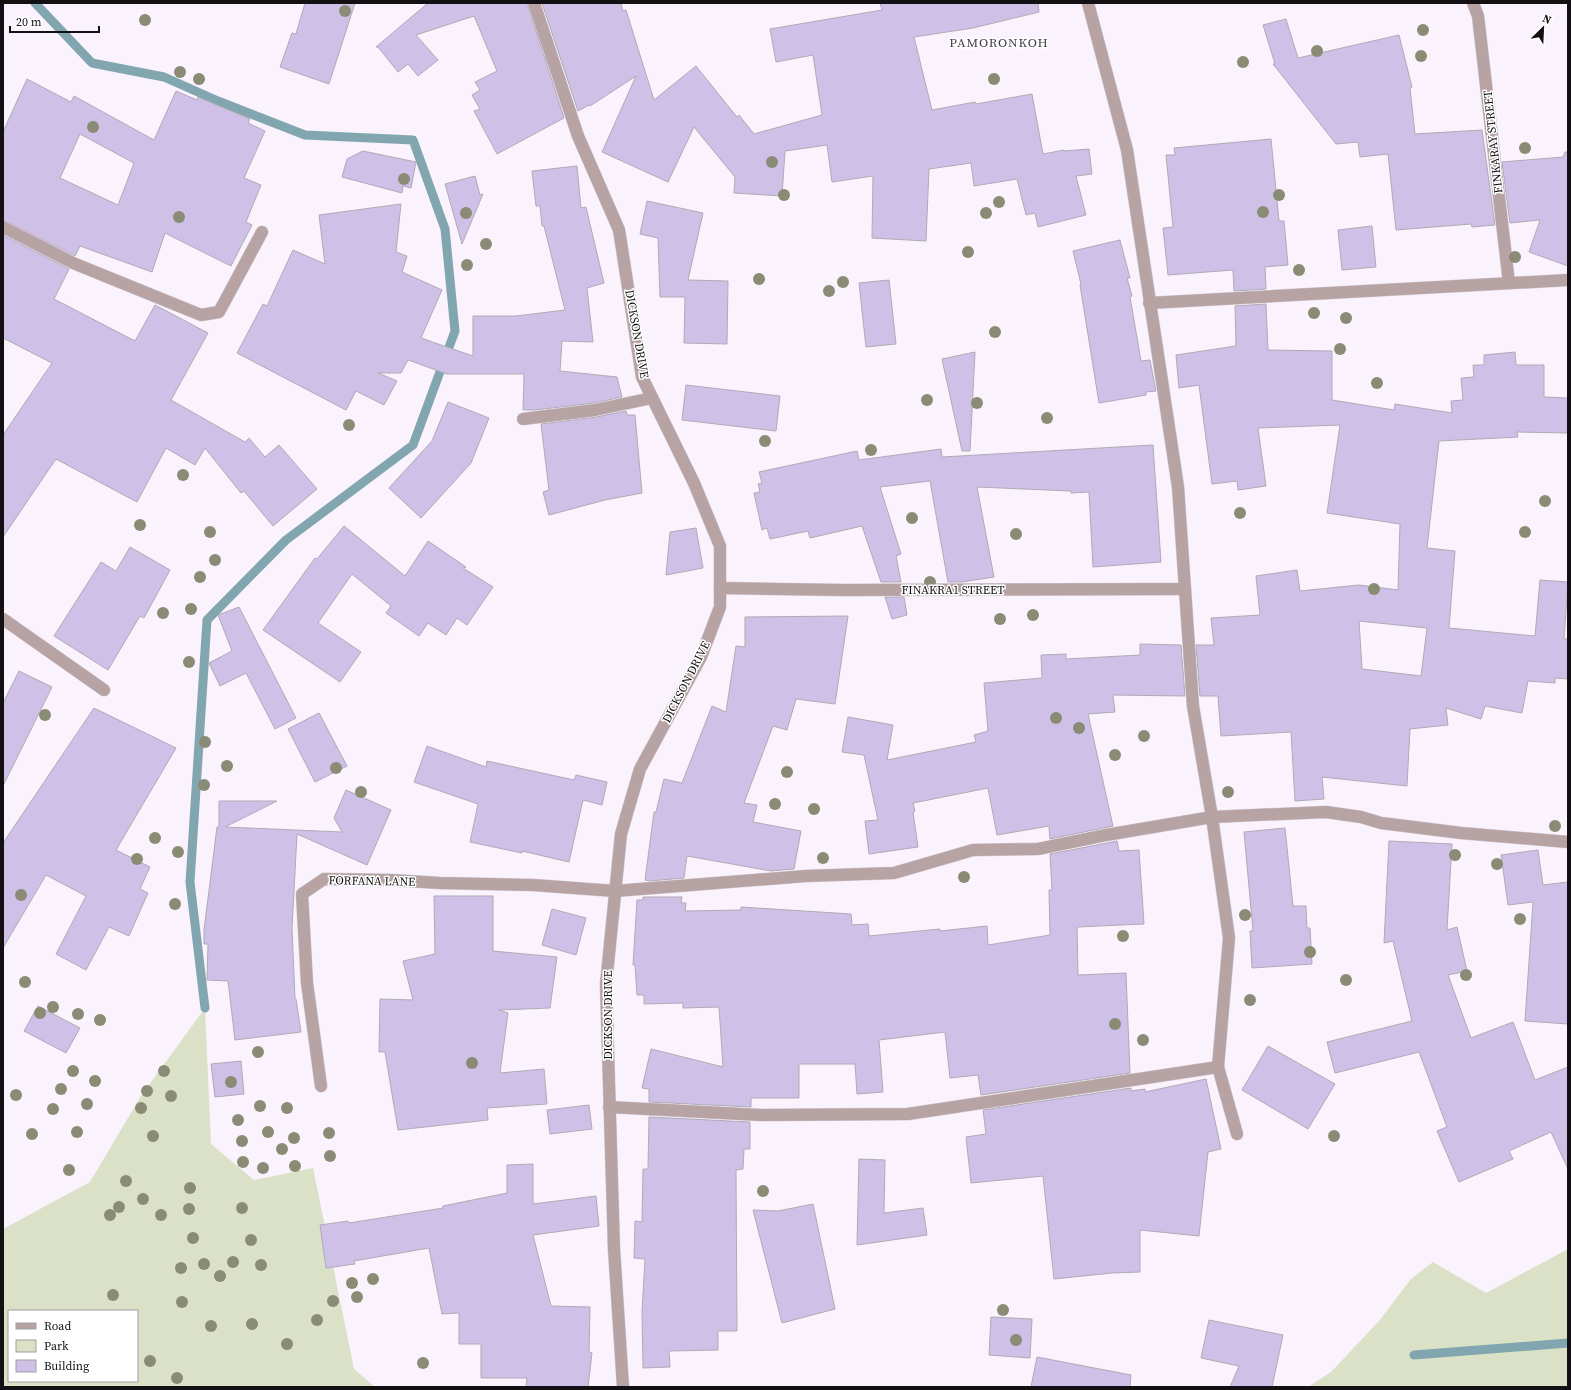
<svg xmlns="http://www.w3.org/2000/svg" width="1571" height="1390" viewBox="0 0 1571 1390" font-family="'Source Serif 4',serif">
<rect width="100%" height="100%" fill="#faf2fc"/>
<g fill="#dbe1c7" fill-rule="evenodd">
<path d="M205,1008L211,1144L254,1180L313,1168L354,1369L375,1387H3V1229L90,1182L141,1096ZM9,1311H137V1381H9Z"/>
<polygon points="1568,1249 1568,1387 1308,1387 1331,1372 1379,1321 1411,1279 1433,1262 1486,1293"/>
</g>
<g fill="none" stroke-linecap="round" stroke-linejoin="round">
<g stroke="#82a6af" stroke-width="9">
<polyline points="35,3 92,63 164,77 218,101 305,135 413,140 445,229 455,331 413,445 286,540 207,620 190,882 205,1008"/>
<polyline points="1414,1355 1568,1343"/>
</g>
</g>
<g fill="#cec0e7" stroke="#aeabb5" fill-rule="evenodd">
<polygon points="305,3 355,3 329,84 280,67 292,33 296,34"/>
<polygon points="428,3 527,3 564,118 497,154 474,111 480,109 472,95 480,90 475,82 497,71 474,16 416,35 438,60 418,76 408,64 398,72 378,47 376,47"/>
<polygon points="542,3 621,3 623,11 626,10 654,100 696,66 737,117 739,115 754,134 822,115 813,55 776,62 770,29 882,10 880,3 1038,3 1039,12 973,28 914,37 932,110 975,102 976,104 1032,94 1043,154 1064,150 1064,151 1089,149 1092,174 1076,176 1086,215 1038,227 1035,213 1026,215 1017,179 974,186 971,163 929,169 926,241 872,238 873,176 832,182 827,145 785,151 782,196 734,193 735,177 694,127 668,182 602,152 636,76 590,106 589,105 578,111"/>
<polygon points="1286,19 1298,58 1399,35 1412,87 1410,88 1415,134 1482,130 1495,225 1472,227 1471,224 1396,230 1388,154 1360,157 1358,142 1336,144 1273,64 1275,64 1263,25"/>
<path d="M27,79L71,102L74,96L154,140L176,91L197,100L198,97L250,119L248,123L265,131L244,178L261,185L246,222L252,225L231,266L165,233L152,272L80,246L75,256L3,220V132ZM80,134L134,163L118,205L60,178Z"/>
<polygon points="1271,139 1279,221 1284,221 1288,265 1265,267 1266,289 1234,291 1233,270 1168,275 1163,228 1173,227 1166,155 1175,155 1174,148"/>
<polygon points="363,151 416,162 411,188 403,186 402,193 342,177 347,159"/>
<polygon points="1565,152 1568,152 1568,266 1529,252 1540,220 1510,223 1502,162 1563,157"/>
<polygon points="577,166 581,208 586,207 604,283 587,288 593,342 562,341 560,371 617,377 622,397 594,403 535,410 523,410 524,374 447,374 408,360 401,373 378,373 397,381 384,405 356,391 346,410 237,353 263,304 267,306 293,250 325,264 319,215 401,204 396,252 407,256 402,272 442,290 421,338 473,356 473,316 516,316 565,310 544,226 542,226 540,206 536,206 532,171"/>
<polygon points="475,176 480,195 483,194 462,244 445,184"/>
<polygon points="647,201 703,213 688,280 728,281 727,344 684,343 685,297 660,297 658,238 640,234"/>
<polygon points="1372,226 1376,267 1342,270 1338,230"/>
<polygon points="3,235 69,269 54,299 135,341 155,305 208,333 171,400 245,442 249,438 265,457 279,445 317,489 273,526 244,491 241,493 205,448 195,465 166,448 137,502 56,459 3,537 3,435 52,363 3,338"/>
<polygon points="1120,240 1130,278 1127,278 1132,296 1130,297 1141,361 1150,360 1156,391 1146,392 1146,395 1099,403 1080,285 1081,284 1073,251"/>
<polygon points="889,280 896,344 866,347 859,283"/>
<path d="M1266,304L1268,350L1332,351V400L1394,410L1395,404L1452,413L1451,401L1463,400L1461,378L1474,377L1473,365H1484V355L1515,352L1516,365H1544V397L1568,398V433L1517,432L1518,437L1439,441L1427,548L1455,551L1449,628L1535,636L1540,580L1568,582L1564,639H1568V679L1555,678V683L1528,681L1522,713L1485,706L1481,719L1446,708L1448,725L1410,729L1407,786L1322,777L1324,799L1295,801L1291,732L1221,736L1218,696H1200L1196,645H1214L1211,618L1260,615L1256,576L1297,570L1300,591L1359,585L1398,590L1400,524L1327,513L1340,425L1258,428L1266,486L1238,490L1237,481L1212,484L1199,385L1179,388L1176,355L1236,346L1235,306ZM1359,621L1427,628L1421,676L1362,669Z"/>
<polygon points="975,352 970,451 962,451 942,359"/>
<polygon points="686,385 780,396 776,431 682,420"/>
<polygon points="448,402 489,418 471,463 421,518 389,488 432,441"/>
<polygon points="626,411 627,415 635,415 642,493 605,500 549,515 543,492 549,490 541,424 596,417"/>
<polygon points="1153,445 1161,562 1093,567 1089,492 1071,493 1071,491 977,487 994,577 962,582 948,582 930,481 880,487 901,554 896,556 901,582 881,582 862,526 810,538 808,531 770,539 767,528 762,530 754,493 760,492 758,484 762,483 759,472 857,451 859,460 941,449 942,457"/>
<polygon points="344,526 405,576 428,541 466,567 463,568 493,587 467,625 457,618 446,635 428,623 419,636 386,613 391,606 352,574 318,623 361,652 340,682 263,630 315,558 317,559"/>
<polygon points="696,528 703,568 666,575 670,532"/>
<polygon points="130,547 170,570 144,618 140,616 108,670 54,636 101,562 116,571"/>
<polygon points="885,597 904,597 907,615 892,619"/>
<polygon points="239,607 296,718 275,729 246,673 220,686 209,663 232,651 218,615"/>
<polygon points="848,616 835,704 796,699 787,730 773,726 744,803 757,805 753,822 801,831 794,869 771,871 687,856 684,878 650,881 645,880 654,812 656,812 664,779 682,783 712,706 726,712 736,646 745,647 745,617"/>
<polygon points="1140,644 1181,645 1185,696 1113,695 1115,712 1088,714 1113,826 1050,839 1049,826 997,835 988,788 913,803 915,811 913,812 918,847 869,854 865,821 878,820 864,755 842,752 848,717 893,725 887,760 976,742 974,735 988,731 984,683 1042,678 1041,655 1066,654 1066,659 1140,655"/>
<polygon points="19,671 52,687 3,786 3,703"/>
<polygon points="94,708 176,748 116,850 150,867 140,889 148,893 129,936 109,927 86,970 56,954 86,896 46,875 3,948 3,843"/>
<polygon points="319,713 347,766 315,782 288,729"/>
<polygon points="427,746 486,767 487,761 574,780 576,775 607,782 602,805 583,800 569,862 522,851 522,853 470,842 478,804 414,782"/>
<polygon points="346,790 391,810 367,865 297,834 292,928 295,999 296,999 301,1032 235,1040 228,981 207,980 208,944 204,944 204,930 217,827 219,827 219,801 277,801 225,827 342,832 334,818"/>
<polygon points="1285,828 1293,906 1306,906 1307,928 1310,928 1312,964 1252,968 1250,931 1253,931 1244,832"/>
<polygon points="1117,841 1119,851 1139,850 1144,924 1077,927 1078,975 1126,973 1130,1073 981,1095 978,1075 950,1078 945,1032 879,1040 883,1092 857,1094 855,1064 799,1064 799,1098 751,1098 751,1107 649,1102 649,1089 642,1088 651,1049 723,1067 719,1007 683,1008 683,1003 644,1004 644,995 637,995 635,965 633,965 637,900 643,900 643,897 682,897 681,903 686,903 685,911 741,910 741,907 851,914 852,925 868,924 869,936 940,929 940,931 987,926 988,945 1050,935 1049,890 1052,890 1050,854"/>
<polygon points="1389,841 1452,844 1447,930 1457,927 1467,971 1448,975 1471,1038 1513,1022 1535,1080 1568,1067 1568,1169 1551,1132 1509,1151 1513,1159 1459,1182 1437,1131 1447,1127 1419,1052 1335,1073 1327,1042 1412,1021 1393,941 1384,943"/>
<polygon points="1538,850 1543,885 1568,882 1568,1024 1525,1021 1533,902 1508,905 1501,855"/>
<polygon points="434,896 493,896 493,951 557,957 550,1008 499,1010 508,1013 500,1073 544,1069 547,1104 487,1108 488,1120 398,1130 385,1052 379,1052 380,999 413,1000 403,961 435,954"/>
<polygon points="552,909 586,918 576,955 542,945"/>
<polygon points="38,1006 80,1028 66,1053 24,1031"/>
<polygon points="1268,1046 1335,1084 1308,1129 1242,1090"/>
<polygon points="241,1061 244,1094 215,1097 211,1064"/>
<polygon points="1206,1079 1221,1149 1208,1152 1199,1236 1140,1230 1140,1272 1112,1273 1054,1279 1043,1176 971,1183 966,1137 986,1134 983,1110 1131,1088 1131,1091 1145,1089 1145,1092"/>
<polygon points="589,1105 592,1129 550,1134 547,1110"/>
<polygon points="649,1117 750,1122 750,1149 744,1149 743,1169 736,1170 737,1331 718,1331 718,1350 669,1351 670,1367 643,1368 642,1312 645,1259 634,1258 635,1221 642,1222 643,1169 648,1169"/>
<polygon points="859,1159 885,1160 884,1213 923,1208 927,1235 857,1245"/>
<polygon points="533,1164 533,1204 596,1196 599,1226 533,1235 551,1306 590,1307 589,1352 592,1353 588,1387 526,1387 527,1378 481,1378 481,1344 459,1344 459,1313 442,1314 429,1248 354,1261 355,1264 326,1268 320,1225 348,1221 349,1223 443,1208 443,1206 507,1193 507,1165"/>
<polygon points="813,1204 835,1309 782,1323 753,1210 778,1211"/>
<polygon points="991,1317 1032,1319 1030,1358 989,1355"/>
<polygon points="1209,1320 1283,1335 1272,1387 1230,1387 1239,1366 1201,1358"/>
<polygon points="1037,1357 1131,1375 1130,1387 1031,1387"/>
</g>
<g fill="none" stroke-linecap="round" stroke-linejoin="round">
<g stroke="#d5ced7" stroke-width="13">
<g id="minor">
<polyline points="534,3 578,136 619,230 642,377 694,483 720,546 720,607 701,657 640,769 621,834 606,984 614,1249 623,1387"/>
<polyline points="1088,3 1127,150 1178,487 1193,706 1212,817 1229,938 1218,1067 1237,1134"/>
<polyline points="1473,3 1478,16 1509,283"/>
<polyline points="3,227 73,263 201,315 219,312 262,232"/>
<polyline points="1149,303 1568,280"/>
<polyline points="523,419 595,410 652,398"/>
<polyline points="720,588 842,590 1185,589"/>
<polyline points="3,619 104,690"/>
<polyline points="321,1086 307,983 302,894 324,879 391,880 440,883 533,885 615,891 806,876 894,873 973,850 1038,849 1106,835 1212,817 1326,812 1361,817 1381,823 1461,833 1568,842"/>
<polyline points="609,1107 760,1115 908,1114 1218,1067"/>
</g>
</g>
<use href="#minor" stroke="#b8a3a4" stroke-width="12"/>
</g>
<g fill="#8a8b74">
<circle cx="345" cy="11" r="6"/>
<circle cx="145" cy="20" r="6"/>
<circle cx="1423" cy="30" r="6"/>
<circle cx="1317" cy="51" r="6"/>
<circle cx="1421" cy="56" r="6"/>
<circle cx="1243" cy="62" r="6"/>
<circle cx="180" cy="72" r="6"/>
<circle cx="199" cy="79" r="6"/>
<circle cx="994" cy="79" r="6"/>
<circle cx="93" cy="127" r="6"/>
<circle cx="1525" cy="148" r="6"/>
<circle cx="772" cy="162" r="6"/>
<circle cx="404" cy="179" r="6"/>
<circle cx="784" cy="195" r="6"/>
<circle cx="1279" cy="195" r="6"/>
<circle cx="999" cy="202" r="6"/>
<circle cx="1263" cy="212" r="6"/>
<circle cx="466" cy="213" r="6"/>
<circle cx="986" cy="213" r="6"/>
<circle cx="179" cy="217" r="6"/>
<circle cx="486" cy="244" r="6"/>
<circle cx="968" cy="252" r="6"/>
<circle cx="1515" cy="257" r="6"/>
<circle cx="467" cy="265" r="6"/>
<circle cx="1299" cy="270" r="6"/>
<circle cx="759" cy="279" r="6"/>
<circle cx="843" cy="282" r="6"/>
<circle cx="829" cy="291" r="6"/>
<circle cx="1314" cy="313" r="6"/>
<circle cx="1346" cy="318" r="6"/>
<circle cx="995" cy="332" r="6"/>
<circle cx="1340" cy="349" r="6"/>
<circle cx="1377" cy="383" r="6"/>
<circle cx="927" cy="400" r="6"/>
<circle cx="977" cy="403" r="6"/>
<circle cx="1047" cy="418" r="6"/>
<circle cx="349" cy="425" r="6"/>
<circle cx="765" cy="441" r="6"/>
<circle cx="871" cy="450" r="6"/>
<circle cx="183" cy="475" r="6"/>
<circle cx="1545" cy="501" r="6"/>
<circle cx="1240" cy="513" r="6"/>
<circle cx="912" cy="518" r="6"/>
<circle cx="140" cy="525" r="6"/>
<circle cx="210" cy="532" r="6"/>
<circle cx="1525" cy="532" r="6"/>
<circle cx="1016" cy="534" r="6"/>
<circle cx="215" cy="560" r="6"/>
<circle cx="200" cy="577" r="6"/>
<circle cx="930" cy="582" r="6"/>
<circle cx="1374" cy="589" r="6"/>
<circle cx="191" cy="609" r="6"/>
<circle cx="163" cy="613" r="6"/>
<circle cx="1033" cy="615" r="6"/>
<circle cx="1000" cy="619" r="6"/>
<circle cx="189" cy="662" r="6"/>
<circle cx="45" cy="715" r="6"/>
<circle cx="1056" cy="718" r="6"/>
<circle cx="1079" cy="728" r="6"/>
<circle cx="1144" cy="736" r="6"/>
<circle cx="205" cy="742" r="6"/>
<circle cx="1115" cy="755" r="6"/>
<circle cx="227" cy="766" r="6"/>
<circle cx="336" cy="768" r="6"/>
<circle cx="787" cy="772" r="6"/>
<circle cx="204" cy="785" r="6"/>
<circle cx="361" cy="792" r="6"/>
<circle cx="1228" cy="792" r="6"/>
<circle cx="775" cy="804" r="6"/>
<circle cx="814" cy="809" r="6"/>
<circle cx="1555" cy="826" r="6"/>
<circle cx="155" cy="838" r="6"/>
<circle cx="178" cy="852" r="6"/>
<circle cx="1455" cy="855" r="6"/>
<circle cx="823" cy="858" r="6"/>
<circle cx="137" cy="859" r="6"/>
<circle cx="1497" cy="864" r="6"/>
<circle cx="964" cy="877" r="6"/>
<circle cx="21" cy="895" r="6"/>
<circle cx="175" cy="904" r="6"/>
<circle cx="1245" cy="915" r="6"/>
<circle cx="1520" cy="919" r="6"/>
<circle cx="1123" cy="936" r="6"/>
<circle cx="1310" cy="952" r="6"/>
<circle cx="1466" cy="975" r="6"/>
<circle cx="1346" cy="980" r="6"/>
<circle cx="25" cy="982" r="6"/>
<circle cx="1250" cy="1000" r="6"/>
<circle cx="53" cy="1007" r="6"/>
<circle cx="40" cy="1013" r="6"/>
<circle cx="78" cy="1014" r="6"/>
<circle cx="100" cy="1020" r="6"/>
<circle cx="1115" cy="1024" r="6"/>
<circle cx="1143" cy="1040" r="6"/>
<circle cx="258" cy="1052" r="6"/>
<circle cx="472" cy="1063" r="6"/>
<circle cx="73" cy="1071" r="6"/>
<circle cx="164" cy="1071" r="6"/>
<circle cx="95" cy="1081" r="6"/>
<circle cx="231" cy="1082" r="6"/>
<circle cx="61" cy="1089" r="6"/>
<circle cx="147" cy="1091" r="6"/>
<circle cx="16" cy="1095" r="6"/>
<circle cx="171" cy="1096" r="6"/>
<circle cx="87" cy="1104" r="6"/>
<circle cx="260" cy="1106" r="6"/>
<circle cx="141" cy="1108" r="6"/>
<circle cx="287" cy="1108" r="6"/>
<circle cx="53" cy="1109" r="6"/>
<circle cx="238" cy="1120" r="6"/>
<circle cx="77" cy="1132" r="6"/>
<circle cx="268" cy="1132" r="6"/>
<circle cx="329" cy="1133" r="6"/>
<circle cx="32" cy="1134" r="6"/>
<circle cx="153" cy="1136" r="6"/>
<circle cx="1334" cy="1136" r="6"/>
<circle cx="294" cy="1138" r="6"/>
<circle cx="242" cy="1141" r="6"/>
<circle cx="282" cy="1149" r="6"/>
<circle cx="330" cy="1156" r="6"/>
<circle cx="243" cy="1162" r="6"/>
<circle cx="295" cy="1166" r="6"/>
<circle cx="263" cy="1168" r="6"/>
<circle cx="69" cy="1170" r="6"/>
<circle cx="126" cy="1181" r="6"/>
<circle cx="190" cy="1188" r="6"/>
<circle cx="763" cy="1191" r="6"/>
<circle cx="143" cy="1199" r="6"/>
<circle cx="119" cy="1207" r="6"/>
<circle cx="242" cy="1208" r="6"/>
<circle cx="189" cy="1209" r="6"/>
<circle cx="110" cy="1215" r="6"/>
<circle cx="161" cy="1215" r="6"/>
<circle cx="193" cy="1238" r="6"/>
<circle cx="251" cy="1240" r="6"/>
<circle cx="233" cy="1262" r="6"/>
<circle cx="204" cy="1264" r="6"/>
<circle cx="261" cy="1265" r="6"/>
<circle cx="181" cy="1268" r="6"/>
<circle cx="220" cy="1276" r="6"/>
<circle cx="373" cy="1279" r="6"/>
<circle cx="352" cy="1283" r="6"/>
<circle cx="113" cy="1295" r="6"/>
<circle cx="357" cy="1297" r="6"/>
<circle cx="333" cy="1301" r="6"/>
<circle cx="182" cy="1302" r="6"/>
<circle cx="1003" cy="1310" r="6"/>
<circle cx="317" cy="1320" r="6"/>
<circle cx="252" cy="1324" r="6"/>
<circle cx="211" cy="1326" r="6"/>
<circle cx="1016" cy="1340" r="6"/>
<circle cx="287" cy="1344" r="6"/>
<circle cx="150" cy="1361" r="6"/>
<circle cx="423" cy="1363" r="6"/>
<circle cx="177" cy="1378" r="6"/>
</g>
<g text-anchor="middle" stroke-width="3" stroke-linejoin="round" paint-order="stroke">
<g font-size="12" fill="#121013" stroke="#fff">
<text transform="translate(1493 142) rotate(-96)" y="4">FINKARAY STREET</text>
<text transform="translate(637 334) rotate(80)" y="4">DICKSON DRIVE</text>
<text x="953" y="594">FINAKRA1 STREET</text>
<text transform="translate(686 682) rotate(-63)" y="4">DICKSON DRIVE</text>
<text transform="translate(372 881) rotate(1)" y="4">FORFANA LANE</text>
<text transform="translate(608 1015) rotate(-90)" y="4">DICKSON DRIVE</text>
</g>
<g font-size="13" letter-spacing="1" fill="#453f47" stroke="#fff">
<text x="999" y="47">PAMORONKOH</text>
</g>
</g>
<rect width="1571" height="1390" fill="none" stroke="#121013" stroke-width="8"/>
<rect x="8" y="1310" width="130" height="72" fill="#ffffff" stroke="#a09fa1"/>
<rect x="16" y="1323" width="20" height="6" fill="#b8a3a4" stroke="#a09fa1"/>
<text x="44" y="1330" font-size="12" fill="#121013">Road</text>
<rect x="16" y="1340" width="20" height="12" fill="#dbe1c7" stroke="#a09fa1"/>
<text x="44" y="1350" font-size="12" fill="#121013">Park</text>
<rect x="16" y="1360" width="20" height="12" fill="#cec0e7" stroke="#a09fa1"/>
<text x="44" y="1370" font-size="12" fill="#121013">Building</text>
<g transform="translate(1543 28) rotate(24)" stroke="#ffffff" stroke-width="3" paint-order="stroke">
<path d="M0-3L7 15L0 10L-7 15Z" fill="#121013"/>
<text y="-6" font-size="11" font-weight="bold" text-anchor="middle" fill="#121013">N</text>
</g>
<path d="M10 26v6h89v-6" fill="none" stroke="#121013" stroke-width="2"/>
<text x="16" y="26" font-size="12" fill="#121013" stroke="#ffffff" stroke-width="3" paint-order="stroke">20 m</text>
</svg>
